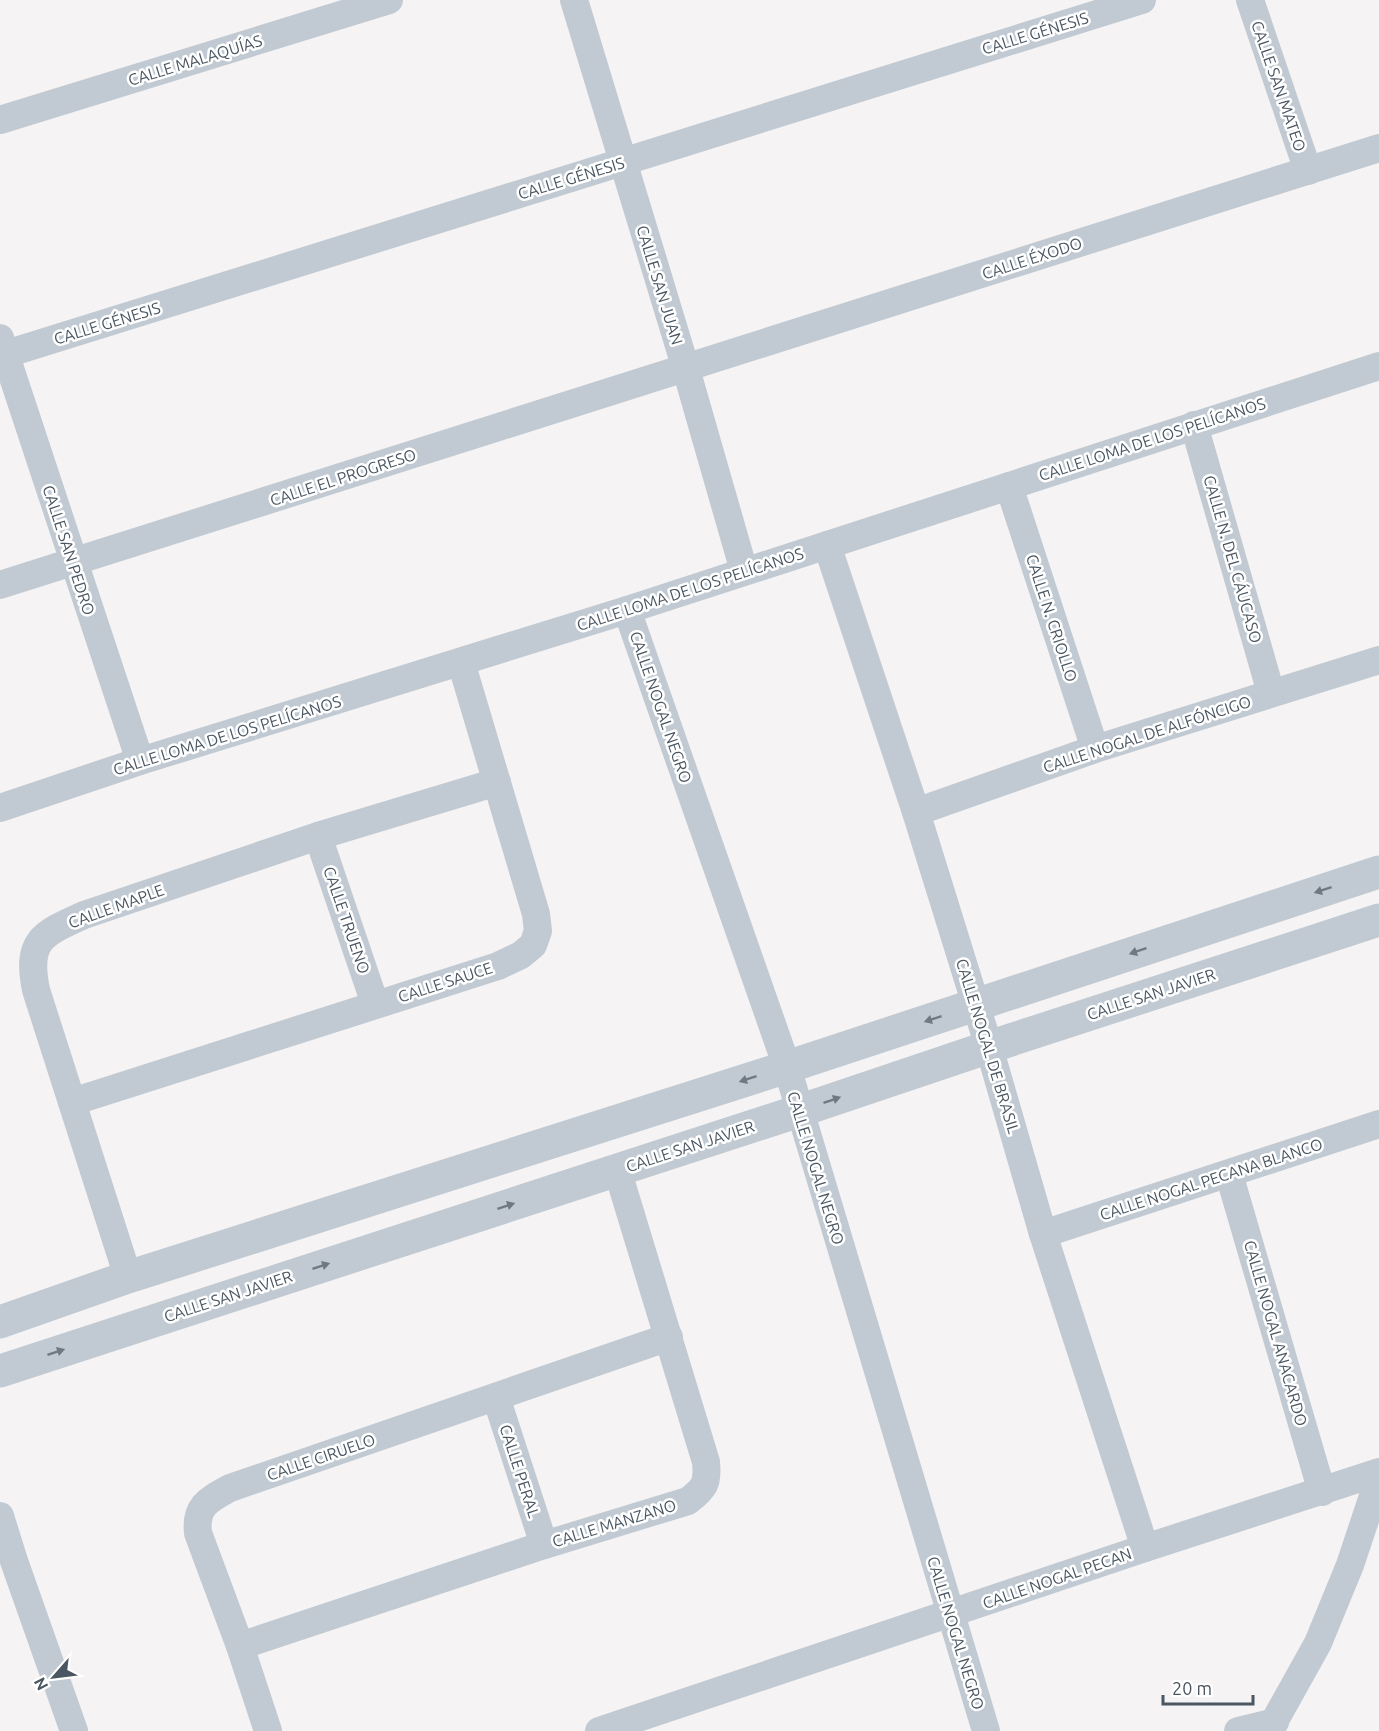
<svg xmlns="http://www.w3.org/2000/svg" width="1379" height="1731" viewBox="0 0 1379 1731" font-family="Ubuntu,sans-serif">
<rect width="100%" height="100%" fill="#f5f3f3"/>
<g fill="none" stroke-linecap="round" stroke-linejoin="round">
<g stroke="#c1cad2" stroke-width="28">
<polyline points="574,0 686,369 744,571"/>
<polyline points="1250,0 1308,171"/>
<polyline points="0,120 389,0"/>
<polyline points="0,338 140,761"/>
<polyline points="0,356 1142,0"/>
<polyline points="1194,425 1271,693"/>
<polyline points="1009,486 1095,749"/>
<polyline points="827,545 916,812 989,1047 1043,1234 1145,1548"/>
<polyline points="0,585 1379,148"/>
<polyline points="627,610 787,1067 986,1731"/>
<polyline points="0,808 140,761 627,610 1379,366"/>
<polyline points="916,812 1095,749 1379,660"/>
<polyline points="318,836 375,1004"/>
<polyline points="72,1102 498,966 521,955 533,945 538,931 536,914 461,662"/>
<polyline points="1229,1174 1322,1492"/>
<polyline points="1043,1234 1379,1124"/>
<path d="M128,1277L36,990C26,940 42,934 84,915L318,836L497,782"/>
<polyline points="496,1397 544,1545"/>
<polyline points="0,1516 14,1561 74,1731"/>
<path d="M240,1646L544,1545L688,1501C705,1488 708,1483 706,1462L617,1169"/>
<path d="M268,1731L240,1646L198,1533C195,1506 208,1500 230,1488L669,1337"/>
<polyline points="599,1731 1145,1548 1379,1472"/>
<polyline points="1238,1731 1275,1722"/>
<polyline points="1269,1731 1318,1643 1350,1565 1379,1478"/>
</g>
<g stroke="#c1cad2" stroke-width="33">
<polyline points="0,1322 128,1277 787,1067 1379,872"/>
<polyline points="0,1371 799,1111 989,1047 1379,920"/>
</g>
</g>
<defs><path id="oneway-solid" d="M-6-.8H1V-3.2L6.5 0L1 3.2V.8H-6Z" transform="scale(1.5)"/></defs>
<g fill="#6e7983">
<use href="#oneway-solid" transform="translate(1323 890) rotate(162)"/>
<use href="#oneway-solid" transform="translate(1138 951) rotate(161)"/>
<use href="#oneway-solid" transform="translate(933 1019) rotate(162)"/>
<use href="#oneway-solid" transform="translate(748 1079) rotate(162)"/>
<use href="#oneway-solid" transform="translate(832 1100) rotate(-19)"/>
<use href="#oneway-solid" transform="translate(506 1206) rotate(-18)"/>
<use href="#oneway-solid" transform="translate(321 1266) rotate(-18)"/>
<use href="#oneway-solid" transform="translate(56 1352) rotate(-18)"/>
</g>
<g text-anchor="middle" stroke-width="5" stroke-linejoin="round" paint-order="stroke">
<g font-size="16" fill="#4a5661" stroke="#fff">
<text transform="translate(1035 33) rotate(-17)" y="6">CALLE GÉNESIS</text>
<text transform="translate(195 60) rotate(-17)" y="6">CALLE MALAQUÍAS</text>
<text transform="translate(1279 86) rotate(71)" y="6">CALLE SAN MATEO</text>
<text transform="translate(571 178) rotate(-17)" y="6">CALLE GÉNESIS</text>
<text transform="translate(1032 258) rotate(-18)" y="6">CALLE ÉXODO</text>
<text transform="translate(660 285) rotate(73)" y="6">CALLE SAN JUAN</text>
<text transform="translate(107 323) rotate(-17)" y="6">CALLE GÉNESIS</text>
<text transform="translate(1152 439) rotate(-18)" y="6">CALLE LOMA DE LOS PELÍCANOS</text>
<text transform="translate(343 477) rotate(-18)" y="6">CALLE EL PROGRESO</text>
<text transform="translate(69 550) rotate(72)" y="6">CALLE SAN PEDRO</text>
<text transform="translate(1233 559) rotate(74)" y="6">CALLE N. DEL CÁUCASO</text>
<text transform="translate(690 589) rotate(-18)" y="6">CALLE LOMA DE LOS PELÍCANOS</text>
<text transform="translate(1052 618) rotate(72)" y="6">CALLE N. CRIOLLO</text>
<text transform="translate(661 707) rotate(71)" y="6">CALLE NOGAL NEGRO</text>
<text transform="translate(1147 734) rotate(-18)" y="6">CALLE NOGAL DE ALFÓNCIGO</text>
<text transform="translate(227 735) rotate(-17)" y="6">CALLE LOMA DE LOS PELÍCANOS</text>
<text transform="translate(116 906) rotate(-20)" y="6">CALLE MAPLE</text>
<text transform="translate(347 920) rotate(71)" y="6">CALLE TRUENO</text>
<text transform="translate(445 982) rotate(-18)" y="6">CALLE SAUCE</text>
<text transform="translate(1151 994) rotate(-18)" y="6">CALLE SAN JAVIER</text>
<text transform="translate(988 1046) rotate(73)" y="6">CALLE NOGAL DE BRASIL</text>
<text transform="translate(690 1146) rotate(-18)" y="6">CALLE SAN JAVIER</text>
<text transform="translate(816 1168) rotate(73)" y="6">CALLE NOGAL NEGRO</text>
<text transform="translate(1211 1179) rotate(-18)" y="6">CALLE NOGAL PECANA BLANCO</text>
<text transform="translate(228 1296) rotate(-18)" y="6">CALLE SAN JAVIER</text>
<text transform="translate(1276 1333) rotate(74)" y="6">CALLE NOGAL ANACARDO</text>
<text transform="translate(321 1457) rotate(-19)" y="6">CALLE CIRUELO</text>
<text transform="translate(520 1471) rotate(72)" y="6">CALLE PERAL</text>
<text transform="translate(614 1523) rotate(-17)" y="6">CALLE MANZANO</text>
<text transform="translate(1057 1578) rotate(-19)" y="6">CALLE NOGAL PECAN</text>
<text transform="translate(956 1633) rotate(73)" y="6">CALLE NOGAL NEGRO</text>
</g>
</g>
<g transform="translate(54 1677) rotate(242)" stroke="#ffffff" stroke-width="4.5" paint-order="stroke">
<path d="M0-4.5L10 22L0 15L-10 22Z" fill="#4a5661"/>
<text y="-9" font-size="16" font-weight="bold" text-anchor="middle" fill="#4a5661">N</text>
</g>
<path d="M1163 1695v9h90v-9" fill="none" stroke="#4a5661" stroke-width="3"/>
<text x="1172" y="1695" font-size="18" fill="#4a5661" stroke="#ffffff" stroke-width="4.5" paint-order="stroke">20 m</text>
</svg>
